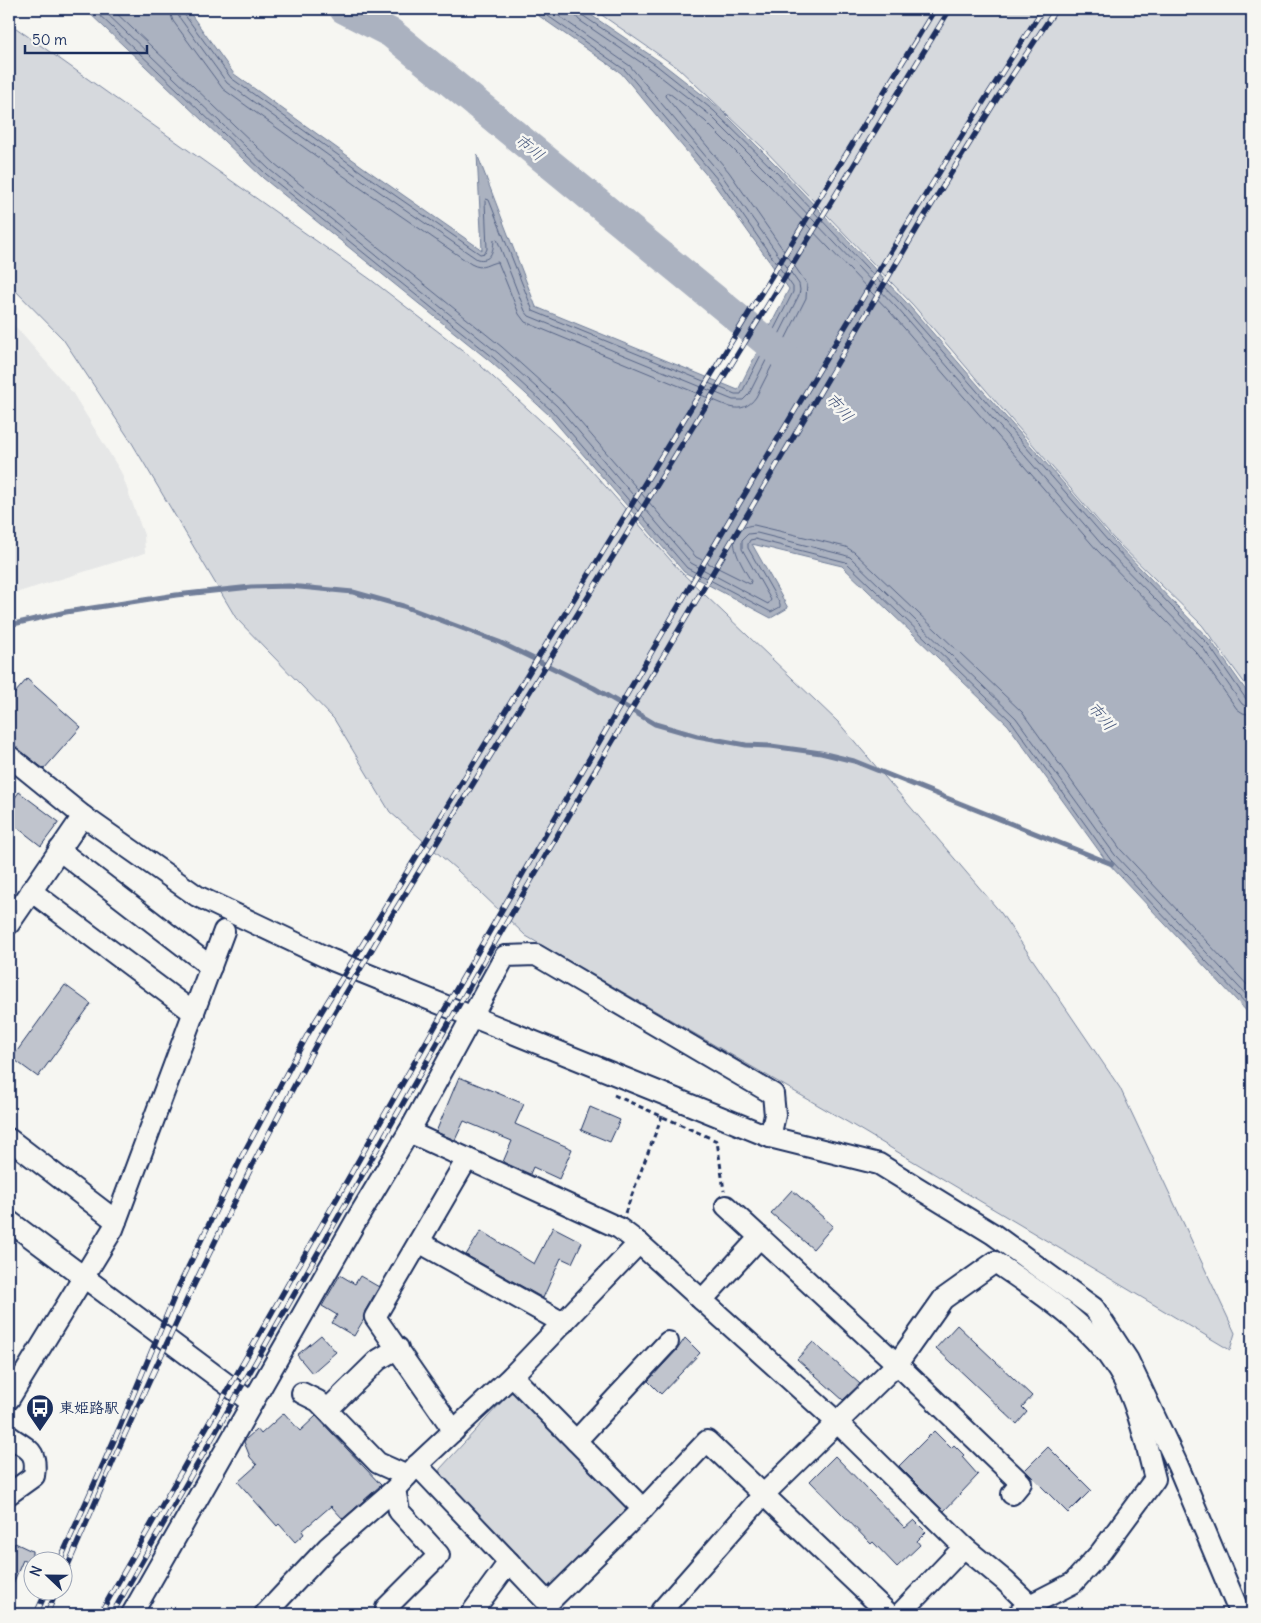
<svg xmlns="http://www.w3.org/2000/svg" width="1261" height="1623" viewBox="0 0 1261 1623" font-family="Delius,'Klee One',sans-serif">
<rect width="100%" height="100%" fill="#f6f6f2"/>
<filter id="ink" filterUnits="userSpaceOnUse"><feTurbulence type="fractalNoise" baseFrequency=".02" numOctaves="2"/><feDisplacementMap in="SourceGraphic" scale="10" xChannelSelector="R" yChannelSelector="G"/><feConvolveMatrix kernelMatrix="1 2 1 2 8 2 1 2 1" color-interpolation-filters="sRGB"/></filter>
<g filter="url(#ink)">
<polygon fill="#e6e7e7" points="9,319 72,392 121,472 144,535 145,553 9,595"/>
<g fill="#d6d9dd" stroke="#78849e">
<polygon points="593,9 1252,9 1252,693 1202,625 1113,538 913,305 762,147 678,68"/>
<polygon points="9,23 370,279 470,356 576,453 681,572 838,722 1001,913 1120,1088 1235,1333 1230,1350 849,1123 526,936 456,869 390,812 334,719 236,618 132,443 63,339 9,284"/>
<polygon points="519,1392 624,1499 626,1509 551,1589 439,1477 440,1469 510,1393"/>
</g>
<polygon fill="#abb2c0" stroke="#717e99" points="85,9 187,9 234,74 370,172 482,250 477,154 536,307 738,390 789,289 714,184 621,73 529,9 582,9 659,61 718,107 781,170 905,301 1111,538 1211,641 1252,699 1252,1017 1107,862 1008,725 842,566 752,544 788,608 771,618 684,572 549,415 491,362 263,178"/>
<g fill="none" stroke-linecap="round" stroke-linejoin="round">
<g stroke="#556385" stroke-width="1">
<polyline points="93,9 266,174 494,358 552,411 687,568 771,612 780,607 780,604 748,548 748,544 750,540 755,539 846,562 1012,722 1110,859 1252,1010"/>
<polyline points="102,9 270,170 498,353 557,406 691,563 768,604 771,600 742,549 742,540 748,534 757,533 844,555 850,557 1016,718 1115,855 1252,1001"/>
<path d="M112,9L275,164L502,347L562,401L696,557L750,584L751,581C742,565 717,529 754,525L846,547L854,552L1022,712L1121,850L1252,990"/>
<path d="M169,9L173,21L223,89L359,187L471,264C484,271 487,263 498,262L519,314L525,322L730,407C741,410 749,407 756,397L806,298L807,284L729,172L665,96L666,93H669L705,121L768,184L891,313L1097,550L1197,653L1237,709L1243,713L1252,715"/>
<path d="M177,9L179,17L227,83L364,181L477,259C491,262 493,252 494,240L497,239L525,311L529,316L733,400H743L749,394L799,295L800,290L799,284L723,177L630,66L549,9"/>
<polyline points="183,9 184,14 231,78 367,176 480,254 485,253 487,249 485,201 486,199 489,200 533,311 735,394 741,394 793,292 793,287 718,180 625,70 538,9"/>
<polyline points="574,9 575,15 579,20 652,70 710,115 773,178 897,308 1103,546 1203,648 1242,704 1247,707 1252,707"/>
<polyline points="580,9 582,15 656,65 714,111 778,174 901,304 1108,541 1208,644 1246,699 1252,701"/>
</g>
<polyline stroke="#717e99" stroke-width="5" points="9,625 66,612 176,595 251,587 289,586 353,592 403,606 499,642 594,688 655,724 697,736 746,745 771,746 821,753 854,761 1112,864"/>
<polyline stroke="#abb2c0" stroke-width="30" points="344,9 391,33 796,366"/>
</g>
<g fill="#c0c4cd" stroke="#1b2f5e">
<polygon points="27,679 81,727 44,769 9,742 9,700"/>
<polygon points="19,792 59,822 41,846 18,828 17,829 9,823 9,806"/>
<polygon points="65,985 91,1004 38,1077 12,1058"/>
<polygon points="459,1077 524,1104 515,1124 572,1149 559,1179 533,1167 530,1174 503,1162 512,1141 464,1121 455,1140 436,1132"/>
<polygon points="590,1107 620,1120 610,1142 581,1130"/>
<polygon points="792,1190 833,1226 813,1249 771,1213"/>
<polygon points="553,1227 582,1242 572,1263 561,1258 543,1298 466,1255 481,1231 534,1264"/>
<polygon points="340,1275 355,1284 360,1276 379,1287 365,1311 364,1319 354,1336 332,1323 337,1315 322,1306"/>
<polygon points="957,1325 1032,1396 1022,1407 1027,1412 1017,1424 936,1348"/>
<polygon points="321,1335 336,1352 312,1373 297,1355"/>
<polygon points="685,1338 700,1353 661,1394 648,1381 677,1350"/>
<polygon points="813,1342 860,1384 843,1400 797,1359"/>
<polygon points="284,1413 300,1431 316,1416 381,1485 343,1519 331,1506 302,1531 304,1534 295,1542 279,1524 277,1526 238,1482 257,1465 250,1457 244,1442 245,1440 257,1429 261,1434"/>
<polygon points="934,1431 951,1448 954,1445 964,1455 962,1457 978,1475 944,1511 899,1466"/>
<polygon points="1048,1447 1091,1490 1068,1513 1025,1470"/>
<polygon points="835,1456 905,1528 914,1520 926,1532 917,1541 920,1545 897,1567 873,1542 871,1544 810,1481"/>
<polygon points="15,1543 32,1551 32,1564 23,1560 9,1593 9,1558"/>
</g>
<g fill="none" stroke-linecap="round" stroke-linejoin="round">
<g stroke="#1b2f5e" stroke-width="24">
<g id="minor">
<polyline points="9,756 83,816 197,896 332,960 770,1137 879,1164 993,1234 1094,1308 1128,1360 1178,1466 1240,1614"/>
<polyline points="59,850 211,967"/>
<polyline points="31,891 194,1013"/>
<polyline points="9,924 83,816"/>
<polyline points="409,1132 619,1228 639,1243 838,1423 964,1547 1005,1581 1030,1605"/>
<polyline points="9,1139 116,1221"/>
<polyline points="726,1206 897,1364 1021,1483 1012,1494"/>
<polyline points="9,1221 252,1403"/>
<polyline points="419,1242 563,1323"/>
<polyline points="702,1300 760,1237"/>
<polyline points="512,1376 643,1509"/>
<polyline points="302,1393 318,1401 378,1463 407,1476"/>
<polyline points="9,1399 113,1229 224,931"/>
<polyline points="327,1410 378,1360 398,1348"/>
<polyline points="454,1431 375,1317 467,1159"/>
<path d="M9,1436C28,1450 38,1450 34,1476L9,1494"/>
<polyline points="576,1441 668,1342"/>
<polyline points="417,1465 548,1603 643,1509 707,1441 889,1614"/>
<polyline points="132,1614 357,1219 409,1132 505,956 536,955 773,1094 775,1115 770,1137"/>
<polyline points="265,1614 328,1547 395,1489 417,1465 512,1376 639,1243"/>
<polyline points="392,1614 386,1608 439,1555 399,1511 395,1489"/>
<polyline points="471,1614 509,1562"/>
<path d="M665,1614L661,1611L763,1495L897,1364L943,1299L995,1262C1039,1292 1088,1323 1118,1370C1137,1400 1146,1444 1155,1479L1101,1552L1073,1583L1030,1605L1018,1614"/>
<polyline points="900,1614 964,1547"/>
</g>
</g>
<g stroke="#1b2f5e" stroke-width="3" stroke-dasharray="5 4" stroke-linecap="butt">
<polyline points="614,1095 717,1141 724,1191"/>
<polyline points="625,1213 662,1116"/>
</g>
<use href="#minor" stroke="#f6f6f2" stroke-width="20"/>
<g stroke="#1b2f5e" stroke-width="5.5">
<g id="rail">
<polyline points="60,1560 119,1429 178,1288 242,1156 309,1032 935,9"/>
<polyline points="62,1579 125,1434 190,1293 254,1162 319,1039 388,922 950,9"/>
<polyline points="36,1614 47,1590"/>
<polyline points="47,1614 57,1590"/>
<path d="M100,1614C315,1238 527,860 749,487C845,327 941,165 1043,9"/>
<polyline points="112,1614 483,963 592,776 921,222 998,97 1056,9"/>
</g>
</g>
<use href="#rail" stroke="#f6f6f2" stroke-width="4" stroke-dasharray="11" stroke-linecap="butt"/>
</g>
</g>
<defs>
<g id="bus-pin" transform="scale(1.4375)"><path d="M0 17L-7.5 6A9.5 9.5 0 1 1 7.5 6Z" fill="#1b2f5e" stroke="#f6f6f2"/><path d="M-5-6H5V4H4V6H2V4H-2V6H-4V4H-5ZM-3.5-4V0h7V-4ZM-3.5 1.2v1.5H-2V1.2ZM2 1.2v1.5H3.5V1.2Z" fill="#fff"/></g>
</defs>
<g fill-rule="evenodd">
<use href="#bus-pin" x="40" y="1408"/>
</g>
<g text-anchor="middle" stroke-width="5" stroke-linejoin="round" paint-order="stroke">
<g font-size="15" font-weight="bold" fill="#1b2f5e" stroke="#f6f6f2" text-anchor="start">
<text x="59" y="1413">東姫路駅</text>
</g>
<g font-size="16" font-style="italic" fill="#46567b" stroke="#f6f6f2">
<text transform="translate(530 147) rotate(39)" y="6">市川</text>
<text transform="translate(840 407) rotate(48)" y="6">市川</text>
<text transform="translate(1102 716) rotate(50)" y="6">市川</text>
</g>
</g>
<rect width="1261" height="1623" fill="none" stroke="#f6f6f2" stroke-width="30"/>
<rect x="15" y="15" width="1231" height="1593" fill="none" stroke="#1b2f5e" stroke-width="2" filter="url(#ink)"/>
<g transform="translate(48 1576) rotate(292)"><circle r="24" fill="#f6f6f2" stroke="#9ea6b7"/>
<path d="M0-4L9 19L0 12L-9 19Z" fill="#1b2f5e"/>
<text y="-8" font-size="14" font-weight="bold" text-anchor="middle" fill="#1b2f5e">N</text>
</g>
<path d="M25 45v8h122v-8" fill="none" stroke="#1b2f5e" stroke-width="2.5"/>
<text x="32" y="45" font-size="15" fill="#1b2f5e" stroke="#f6f6f2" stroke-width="4" paint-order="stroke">50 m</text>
</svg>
